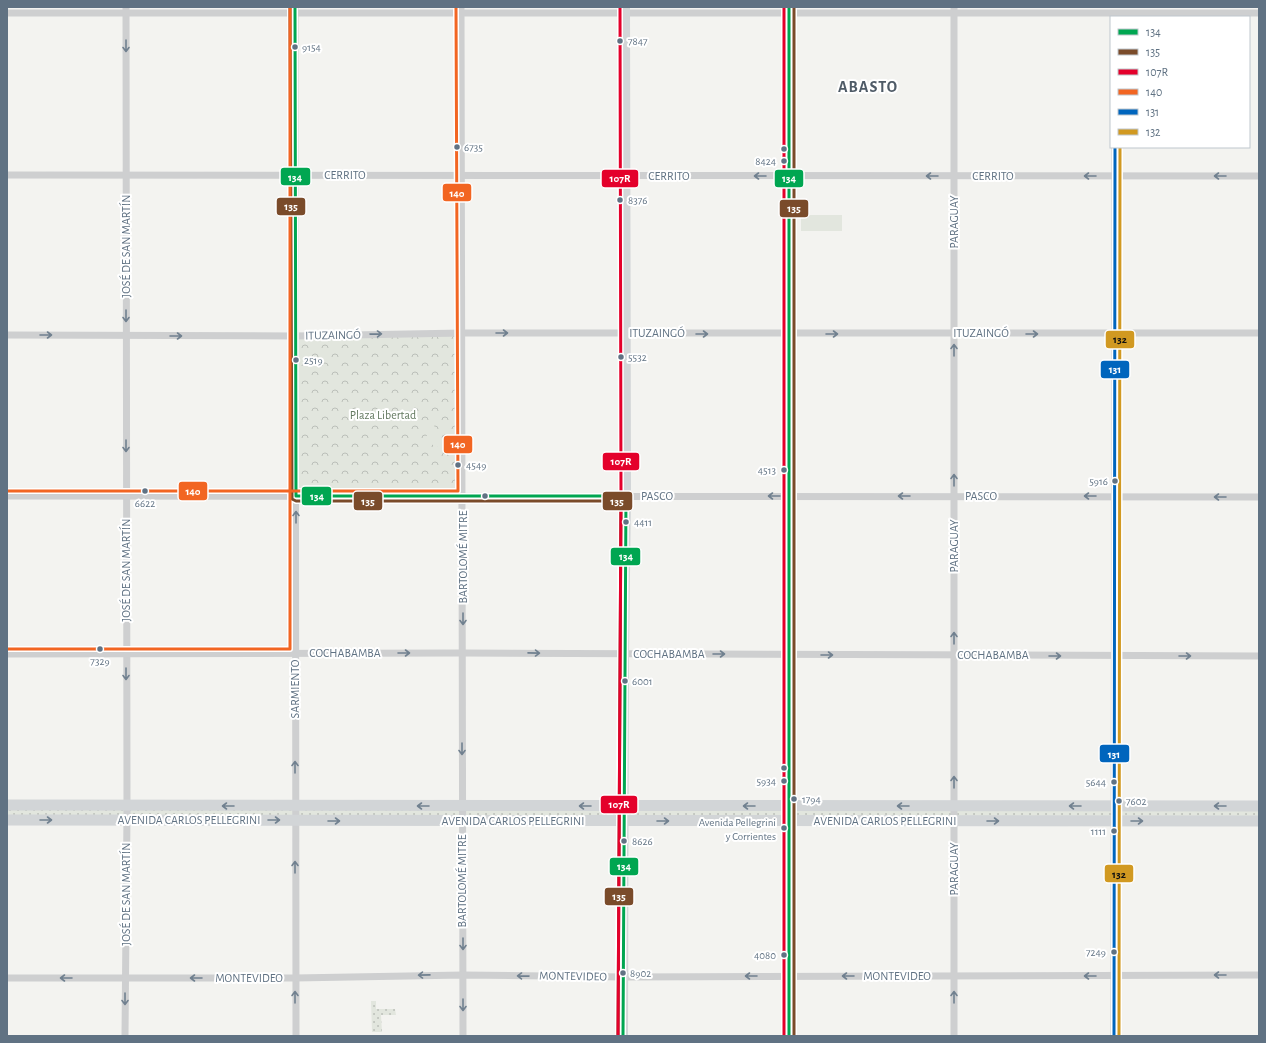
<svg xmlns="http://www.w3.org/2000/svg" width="1266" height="1043" viewBox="0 0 1266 1043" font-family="'Alegreya Sans',sans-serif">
<defs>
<pattern id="grass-dots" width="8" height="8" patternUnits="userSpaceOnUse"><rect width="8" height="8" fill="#e2e6de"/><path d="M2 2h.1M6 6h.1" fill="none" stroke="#bbbfb9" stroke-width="1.8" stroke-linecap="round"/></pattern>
<pattern id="park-crowns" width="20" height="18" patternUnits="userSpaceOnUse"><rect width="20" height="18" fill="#e2e6de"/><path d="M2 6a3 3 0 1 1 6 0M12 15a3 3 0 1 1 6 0" fill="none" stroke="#bbbfb9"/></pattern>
</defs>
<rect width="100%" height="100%" fill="#f3f3f0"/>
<g fill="url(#grass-dots)">
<polygon points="7,805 1259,806 1259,821 7,820"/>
<polygon points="371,1001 376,1001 376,1009 395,1009 396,1015 381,1015 382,1032 372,1032"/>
</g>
<polygon fill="url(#park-crowns)" points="463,333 463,496 296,496 295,336"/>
<g fill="#e2e6de">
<rect x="801" y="215" width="41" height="16"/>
<polygon points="433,425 438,430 435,438 437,440 443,437 445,439 443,445 440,448 433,445 426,438 429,428"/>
</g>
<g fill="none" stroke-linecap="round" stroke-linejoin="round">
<g stroke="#cecfd0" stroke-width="7">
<polyline points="295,7 296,1036"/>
<polyline points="461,7 463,1036"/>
<polyline points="7,13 1259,13"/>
<polyline points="7,175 1259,176"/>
<polyline points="7,335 295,336 463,333 1259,333"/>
<polyline points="7,496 1259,497"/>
<polyline points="7,654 462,653 1259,656"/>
<polyline points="7,978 295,978 463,975 624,977 1259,975"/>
<polyline points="125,1036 127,813 126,7"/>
<polyline points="954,1036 954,7"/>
<polyline points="1114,1036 1115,147"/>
</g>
<g stroke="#d2d5d7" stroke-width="10">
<polyline points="623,1036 624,654 626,496 625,7"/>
<polyline points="789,1036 789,7"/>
</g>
<g stroke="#d2d5d7" stroke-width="11">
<polyline points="7,805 1259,806"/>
<polyline points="7,820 1259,821"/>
</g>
<g stroke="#fff" stroke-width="6">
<g id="bus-1">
<polyline points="295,7 296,496 626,496 623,1036"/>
<polyline points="789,7 789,1036"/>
</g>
</g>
<g stroke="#fff" stroke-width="6">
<g id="bus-2">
<polyline points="290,7 292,499 296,501 621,501 618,1036"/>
<polyline points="794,7 794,1036"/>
</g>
</g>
<g stroke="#fff" stroke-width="6">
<g id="bus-3">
<polyline points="784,7 784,1036"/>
<polyline points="618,1036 621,496 620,7"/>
</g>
</g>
<g stroke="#fff" stroke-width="6">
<g id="bus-4">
<polyline points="7,491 458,491 456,7"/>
<polyline points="7,649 290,649 290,7"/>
</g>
</g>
<g stroke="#fff" stroke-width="6">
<polyline id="bus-5" points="1114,1036 1115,147"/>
</g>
<g stroke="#fff" stroke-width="6">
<polyline id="bus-6" points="1119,1036 1120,147"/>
</g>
<use href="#bus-1" stroke="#00a651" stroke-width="3"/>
<use href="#bus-2" stroke="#7a4b2a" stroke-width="3"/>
<use href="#bus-3" stroke="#e4002b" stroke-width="3"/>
<use href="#bus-4" stroke="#f26522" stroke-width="3"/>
<use href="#bus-5" stroke="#0065bd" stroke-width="3"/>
<use href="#bus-6" stroke="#d19921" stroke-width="3"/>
</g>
<defs><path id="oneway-shaft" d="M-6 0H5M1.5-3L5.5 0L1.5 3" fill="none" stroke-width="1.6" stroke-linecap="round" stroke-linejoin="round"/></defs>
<g stroke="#70808f">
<use href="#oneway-shaft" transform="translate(126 46) rotate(90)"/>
<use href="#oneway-shaft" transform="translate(760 176) rotate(-180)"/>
<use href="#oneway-shaft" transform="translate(932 176) rotate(-180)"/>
<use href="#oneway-shaft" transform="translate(1090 176) rotate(-180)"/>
<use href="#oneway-shaft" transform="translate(1220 176) rotate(-180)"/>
<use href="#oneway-shaft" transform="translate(126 316) rotate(90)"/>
<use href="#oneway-shaft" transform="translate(502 333)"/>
<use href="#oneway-shaft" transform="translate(376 334) rotate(-1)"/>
<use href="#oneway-shaft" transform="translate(702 334)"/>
<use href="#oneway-shaft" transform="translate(832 334)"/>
<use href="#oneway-shaft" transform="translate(1032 334)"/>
<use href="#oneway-shaft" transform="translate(46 335)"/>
<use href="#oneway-shaft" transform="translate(176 336)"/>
<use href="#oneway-shaft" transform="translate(954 350) rotate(-90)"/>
<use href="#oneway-shaft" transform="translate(126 446) rotate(90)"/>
<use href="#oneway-shaft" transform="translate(954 480) rotate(-90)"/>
<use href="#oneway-shaft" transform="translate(774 496) rotate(-180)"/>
<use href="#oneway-shaft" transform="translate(904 496) rotate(-180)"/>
<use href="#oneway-shaft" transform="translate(1090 496) rotate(180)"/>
<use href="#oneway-shaft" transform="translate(1220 497) rotate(-180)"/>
<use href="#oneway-shaft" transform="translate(296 517) rotate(-90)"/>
<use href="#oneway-shaft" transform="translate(463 619) rotate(90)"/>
<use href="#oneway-shaft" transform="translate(954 638) rotate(-90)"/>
<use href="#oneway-shaft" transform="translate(404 653)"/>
<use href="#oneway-shaft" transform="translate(534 653) rotate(1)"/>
<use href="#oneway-shaft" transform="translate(719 654)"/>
<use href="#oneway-shaft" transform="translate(827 655)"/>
<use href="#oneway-shaft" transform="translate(1055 656)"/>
<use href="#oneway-shaft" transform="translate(1185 656)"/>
<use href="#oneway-shaft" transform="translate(126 674) rotate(90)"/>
<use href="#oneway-shaft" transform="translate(462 749) rotate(90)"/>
<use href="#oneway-shaft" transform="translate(295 767) rotate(-90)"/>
<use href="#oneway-shaft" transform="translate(954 782) rotate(-90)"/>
<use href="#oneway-shaft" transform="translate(295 867) rotate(-90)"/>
<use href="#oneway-shaft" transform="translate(463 944) rotate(90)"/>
<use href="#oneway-shaft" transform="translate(424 975) rotate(179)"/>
<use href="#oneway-shaft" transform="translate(1220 975) rotate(180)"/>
<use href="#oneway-shaft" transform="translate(523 976) rotate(-179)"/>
<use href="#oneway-shaft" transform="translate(751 976) rotate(180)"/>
<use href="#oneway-shaft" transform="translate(848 976) rotate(180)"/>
<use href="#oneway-shaft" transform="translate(1090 976) rotate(180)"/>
<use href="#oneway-shaft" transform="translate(66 978) rotate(180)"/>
<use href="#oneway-shaft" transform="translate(196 978) rotate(180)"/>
<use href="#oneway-shaft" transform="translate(295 997) rotate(-90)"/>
<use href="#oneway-shaft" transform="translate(954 997) rotate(-90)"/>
<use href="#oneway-shaft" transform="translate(125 999) rotate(90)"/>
<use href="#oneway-shaft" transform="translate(463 1005) rotate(90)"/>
</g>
<g stroke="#718190">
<use href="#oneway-shaft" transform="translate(228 806) rotate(-180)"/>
<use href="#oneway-shaft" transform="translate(423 806) rotate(-180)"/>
<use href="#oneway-shaft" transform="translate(585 806) rotate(-180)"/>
<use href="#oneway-shaft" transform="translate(749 806) rotate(180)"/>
<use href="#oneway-shaft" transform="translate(903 806) rotate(-180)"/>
<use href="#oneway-shaft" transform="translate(1075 806) rotate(180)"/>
<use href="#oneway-shaft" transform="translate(1220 806) rotate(-180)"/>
<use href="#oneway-shaft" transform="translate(46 820)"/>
<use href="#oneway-shaft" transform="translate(274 820)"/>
<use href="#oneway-shaft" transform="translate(334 821)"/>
<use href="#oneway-shaft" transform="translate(663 821)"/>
<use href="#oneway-shaft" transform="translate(993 821)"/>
<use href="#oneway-shaft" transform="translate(1137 821)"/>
</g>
<g fill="#607283" stroke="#fff" stroke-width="1.5">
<circle cx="620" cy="41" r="3.5"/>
<circle cx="295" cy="47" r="3.5"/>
<circle cx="457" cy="147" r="3.5"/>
<circle cx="784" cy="149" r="3.5"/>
<circle cx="784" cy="161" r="3.5"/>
<circle cx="620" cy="200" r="3.5"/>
<circle cx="621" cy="357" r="3.5"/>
<circle cx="296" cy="360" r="3.5"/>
<circle cx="458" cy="465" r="3.5"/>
<circle cx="784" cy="470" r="3.5"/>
<circle cx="1115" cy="481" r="3.5"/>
<circle cx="145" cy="491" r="3.5"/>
<circle cx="485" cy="496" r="3.5"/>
<circle cx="626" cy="522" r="3.5"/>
<circle cx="100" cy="649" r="3.5"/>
<circle cx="625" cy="681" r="3.5"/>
<circle cx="784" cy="768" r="3.5"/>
<circle cx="784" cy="781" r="3.5"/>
<circle cx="1114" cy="782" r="3.5"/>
<circle cx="794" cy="799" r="3.5"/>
<circle cx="1119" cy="801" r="3.5"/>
<circle cx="784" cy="828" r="3.5"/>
<circle cx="1114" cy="831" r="3.5"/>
<circle cx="624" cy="841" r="3.5"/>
<circle cx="1114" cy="952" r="3.5"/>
<circle cx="784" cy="955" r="3.5"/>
<circle cx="623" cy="973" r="3.5"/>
</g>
<g text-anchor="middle" stroke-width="4" stroke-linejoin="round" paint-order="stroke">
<g font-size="11" fill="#607283" stroke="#fff" text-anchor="start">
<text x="628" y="45">7847</text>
<text x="302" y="51">9154</text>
<text x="464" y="151">6735</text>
<text x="776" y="165" text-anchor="end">8424</text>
<text x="628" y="204">8376</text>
<text x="628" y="361">5532</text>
<text x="304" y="364">2519</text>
<text x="466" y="469">4549</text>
<text x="776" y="474" text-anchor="end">4513</text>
<text x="1108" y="485" text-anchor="end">5916</text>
<text x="145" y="507" text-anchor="middle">6622</text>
<text x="634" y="526">4411</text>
<text x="100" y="665" text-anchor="middle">7329</text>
<text x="632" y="685">6001</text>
<text x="776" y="785" text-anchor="end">5934</text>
<text x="1106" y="786" text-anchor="end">5644</text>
<text x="802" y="803">1794</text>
<text x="1126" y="805">7602</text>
<text x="776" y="826" text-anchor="end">Avenida Pellegrini<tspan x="776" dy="14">y Corrientes</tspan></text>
<text x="1106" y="835" text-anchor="end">1111</text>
<text x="632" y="845">8626</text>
<text x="1106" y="956" text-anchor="end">7249</text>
<text x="776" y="959" text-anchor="end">4080</text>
<text x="630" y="977">8902</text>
</g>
<g font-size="12" fill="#607283" stroke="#fff">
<text x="345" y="179">CERRITO</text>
<text x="669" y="180">CERRITO</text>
<text x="993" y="180">CERRITO</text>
<text transform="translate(954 222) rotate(-90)" y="4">PARAGUAY</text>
<text transform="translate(126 246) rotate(-90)" y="4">JOSÉ DE SAN MARTÍN</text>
<text x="657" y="337">ITUZAINGÓ</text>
<text x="981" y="337">ITUZAINGÓ</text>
<text transform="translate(333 335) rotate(-1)" y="4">ITUZAINGÓ</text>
<text x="657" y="500">PASCO</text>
<text x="981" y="500">PASCO</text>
<text transform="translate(954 546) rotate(-90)" y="4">PARAGUAY</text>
<text transform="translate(463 557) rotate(-90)" y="4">BARTOLOMÉ MITRE</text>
<text transform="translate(126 570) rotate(-90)" y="4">JOSÉ DE SAN MARTÍN</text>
<text x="345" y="657">COCHABAMBA</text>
<text x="669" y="658">COCHABAMBA</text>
<text x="993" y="659">COCHABAMBA</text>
<text transform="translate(295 689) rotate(-90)" y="4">SARMIENTO</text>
<text x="189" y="824">AVENIDA CARLOS PELLEGRINI</text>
<text x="513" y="825">AVENIDA CARLOS PELLEGRINI</text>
<text x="885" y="825">AVENIDA CARLOS PELLEGRINI</text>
<text transform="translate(954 869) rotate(-90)" y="4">PARAGUAY</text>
<text transform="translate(462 881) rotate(-90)" y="4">BARTOLOMÉ MITRE</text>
<text transform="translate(126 894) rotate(-90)" y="4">JOSÉ DE SAN MARTÍN</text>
<text transform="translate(573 976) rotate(1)" y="4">MONTEVIDEO</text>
<text x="897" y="980">MONTEVIDEO</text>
<text x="249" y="982">MONTEVIDEO</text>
</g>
<g font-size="12" fill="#647a60" stroke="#fff">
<text x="383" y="419">Plaza Libertad</text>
</g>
<g font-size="16" font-weight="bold" letter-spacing="1" fill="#4f5b67" stroke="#fff">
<text x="868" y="92">ABASTO</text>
</g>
</g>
<g stroke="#fff" stroke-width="1.5">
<rect x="280" y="167" width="31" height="19" rx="4" fill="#00a651"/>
<rect x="774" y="169" width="30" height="19" rx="4" fill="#00a651"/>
<rect x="601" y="169" width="38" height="19" rx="4" fill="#e4002b"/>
<rect x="442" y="183" width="30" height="19" rx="4" fill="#f26522"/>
<rect x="276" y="197" width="30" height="19" rx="4" fill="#7a4b2a"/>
<rect x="779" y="199" width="30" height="19" rx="4" fill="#7a4b2a"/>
<rect x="1105" y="330" width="30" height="19" rx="4" fill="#d19921"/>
<rect x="1100" y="360" width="30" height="19" rx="4" fill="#0065bd"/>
<rect x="443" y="435" width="30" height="19" rx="4" fill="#f26522"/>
<rect x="602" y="452" width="38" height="19" rx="4" fill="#e4002b"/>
<rect x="178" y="481" width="30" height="20" rx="4" fill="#f26522"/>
<rect x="301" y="486" width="31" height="20" rx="4" fill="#00a651"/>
<rect x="353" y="491" width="30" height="20" rx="4" fill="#7a4b2a"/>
<rect x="602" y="491" width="31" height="20" rx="4" fill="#7a4b2a"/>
<rect x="610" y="547" width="31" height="19" rx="4" fill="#00a651"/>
<rect x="1099" y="744" width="31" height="19" rx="4" fill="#0065bd"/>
<rect x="600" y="795" width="38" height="19" rx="4" fill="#e4002b"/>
<rect x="609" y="857" width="30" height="19" rx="4" fill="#00a651"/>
<rect x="1104" y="864" width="30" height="19" rx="4" fill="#d19921"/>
<rect x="604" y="887" width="30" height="19" rx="4" fill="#7a4b2a"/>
</g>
<g font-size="11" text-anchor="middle" font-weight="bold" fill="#fff">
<text x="295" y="181">134</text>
<text x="789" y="182">134</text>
<text x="620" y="182">107R</text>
<text x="457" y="197">140</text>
<text x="291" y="210">135</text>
<text x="794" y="212">135</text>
<text x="1115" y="373">131</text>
<text x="458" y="448">140</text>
<text x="621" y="465">107R</text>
<text x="193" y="495">140</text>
<text x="317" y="500">134</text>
<text x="368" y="505">135</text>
<text x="617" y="505">135</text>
<text x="626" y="560">134</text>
<text x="1114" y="758">131</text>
<text x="619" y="808">107R</text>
<text x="624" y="870">134</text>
<text x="619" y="900">135</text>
</g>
<g font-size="11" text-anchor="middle" font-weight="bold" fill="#111">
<text x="1120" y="343">132</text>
<text x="1119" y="878">132</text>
</g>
<rect width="1266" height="1043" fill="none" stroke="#607283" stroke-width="16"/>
<rect x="1110" y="16" width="140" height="132" fill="#ffffff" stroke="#bfc7cd"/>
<rect x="1118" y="29" width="20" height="6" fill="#00a651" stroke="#bfc7cd"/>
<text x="1146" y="36" font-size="12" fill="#607283">134</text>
<rect x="1118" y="49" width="20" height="6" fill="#7a4b2a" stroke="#bfc7cd"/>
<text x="1146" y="56" font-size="12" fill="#607283">135</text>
<rect x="1118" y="69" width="20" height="6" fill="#e4002b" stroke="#bfc7cd"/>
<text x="1146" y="76" font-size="12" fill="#607283">107R</text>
<rect x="1118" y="89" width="20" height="6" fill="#f26522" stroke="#bfc7cd"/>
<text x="1146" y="96" font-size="12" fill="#607283">140</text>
<rect x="1118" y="109" width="20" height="6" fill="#0065bd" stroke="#bfc7cd"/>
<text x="1146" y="116" font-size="12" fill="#607283">131</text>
<rect x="1118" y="129" width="20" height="6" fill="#d19921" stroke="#bfc7cd"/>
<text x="1146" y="136" font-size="12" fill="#607283">132</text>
</svg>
